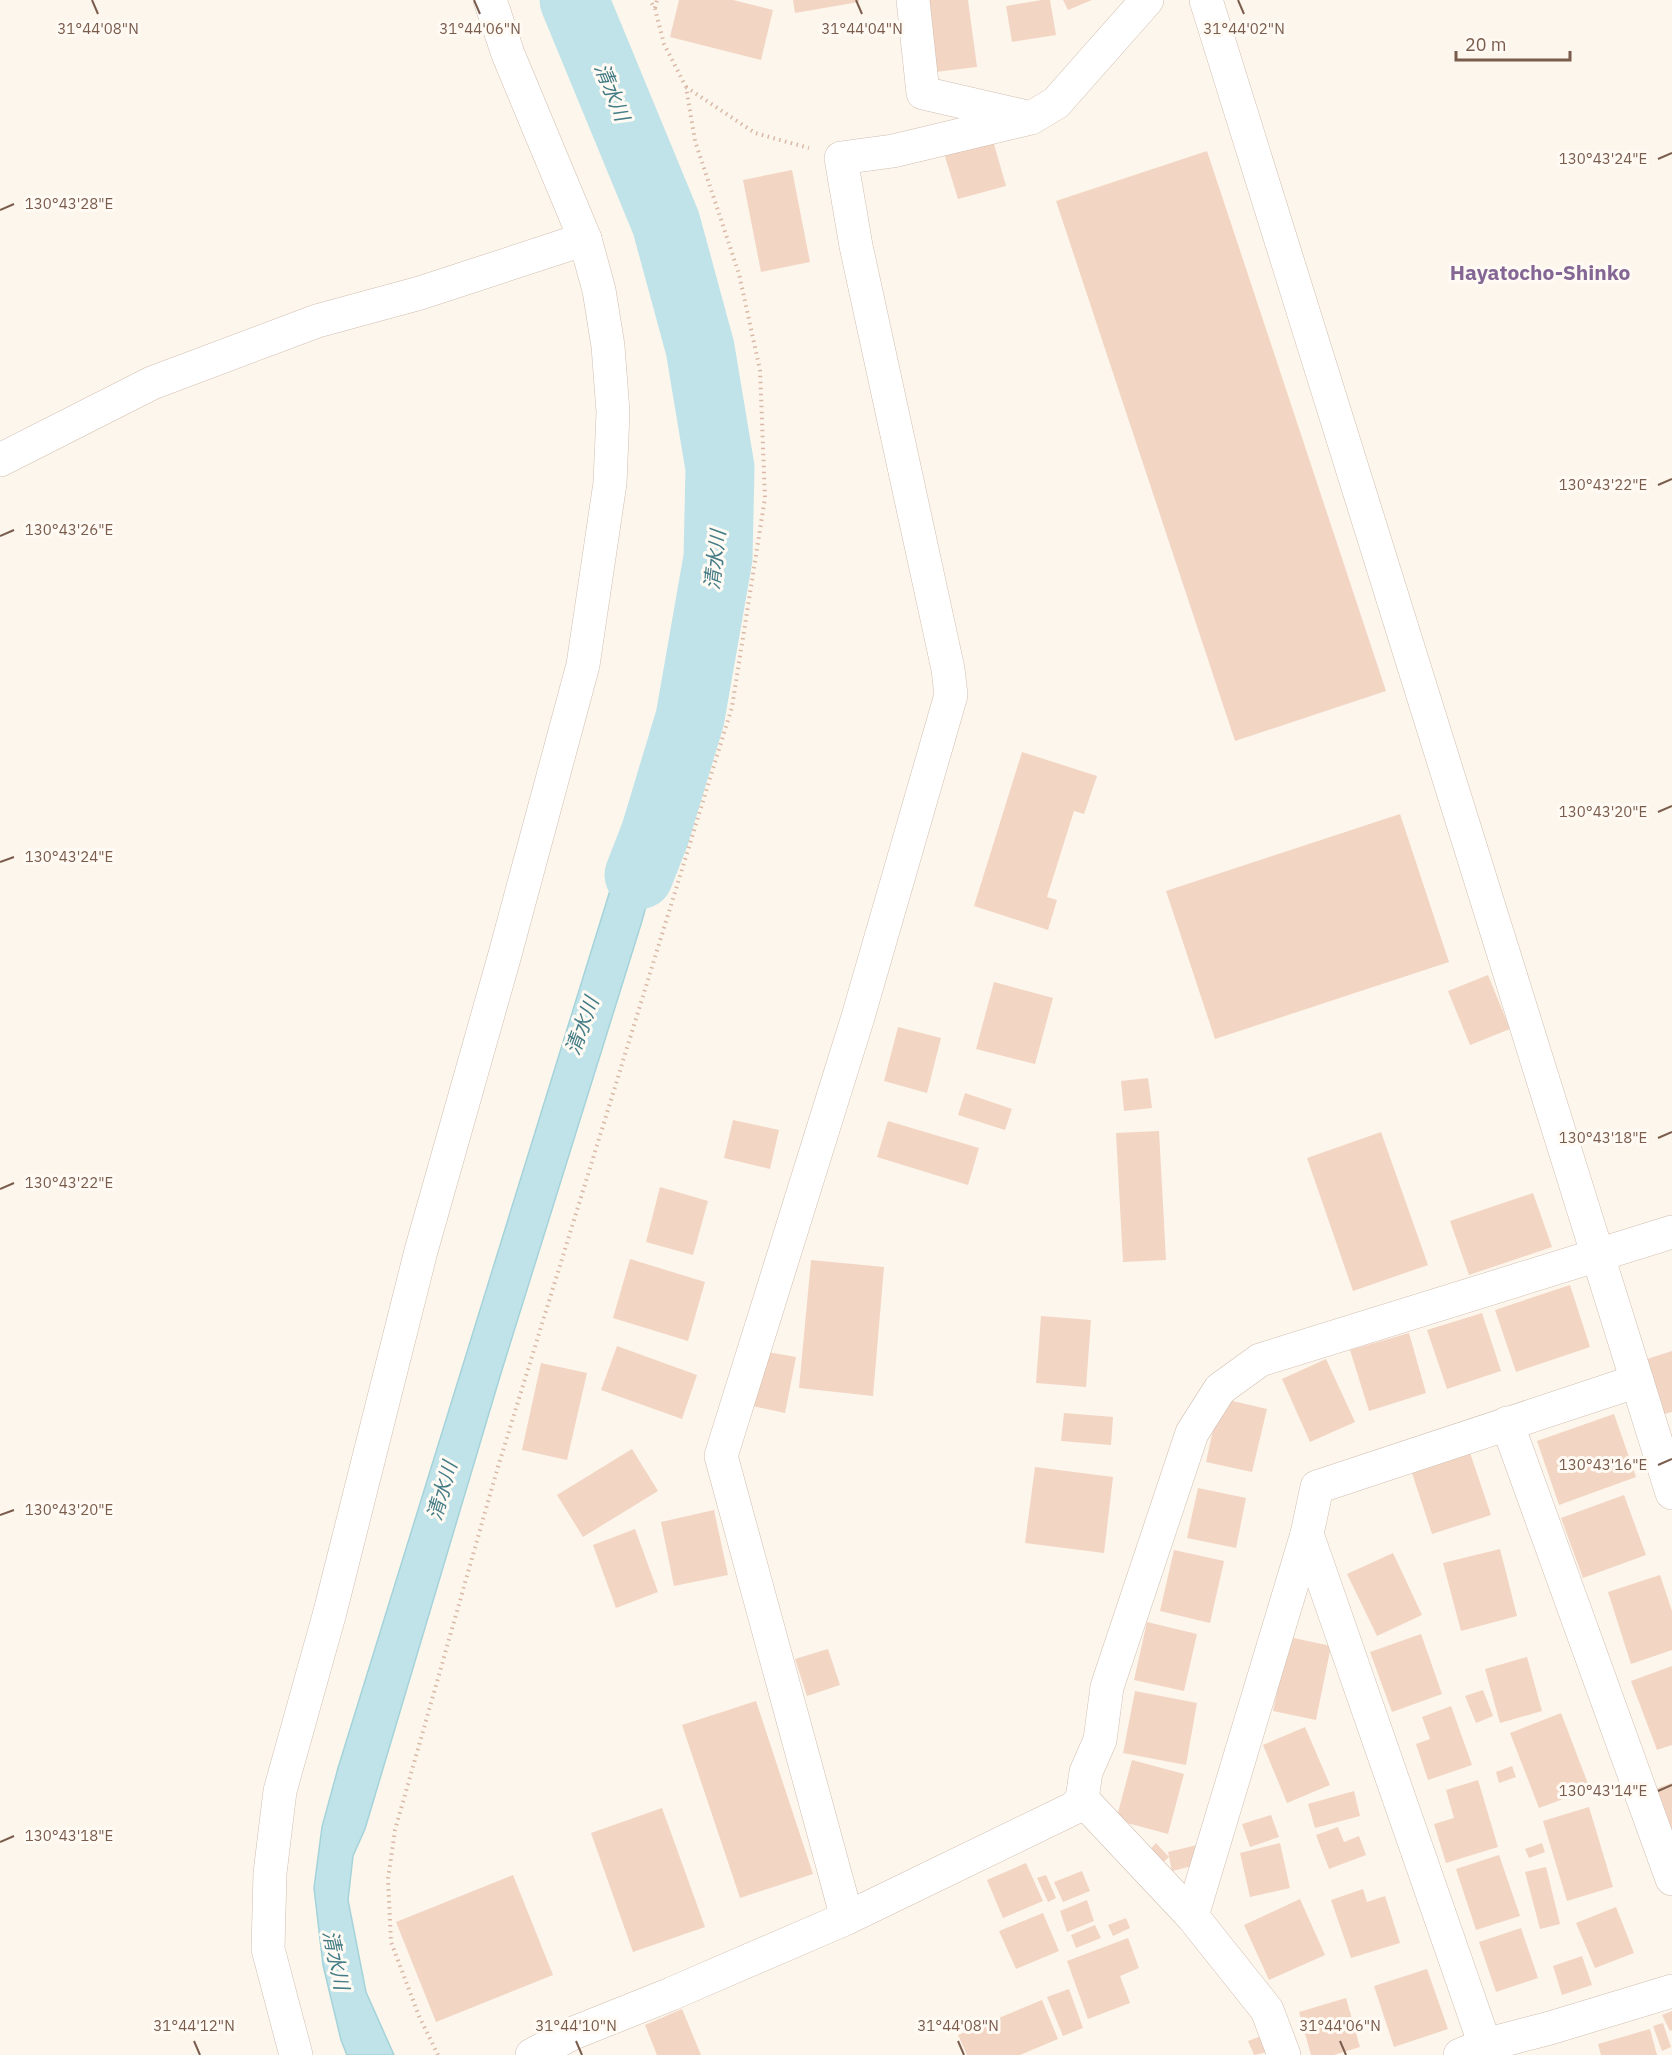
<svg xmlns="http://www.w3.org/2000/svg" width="1672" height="2055" viewBox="0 0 1672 2055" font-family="'IBM Plex Sans','Noto Sans JP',sans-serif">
<rect width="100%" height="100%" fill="#fdf6ec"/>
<polygon fill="#bfe3e8" stroke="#a5d3da" stroke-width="1.5" points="669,785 678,789 642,921 501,1373 365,1829 353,1856 348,1900 366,1992 394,2055 347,2055 341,2040 323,1965 314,1888 322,1827 338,1768 630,826"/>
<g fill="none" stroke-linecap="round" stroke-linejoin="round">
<polyline stroke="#bfe3e8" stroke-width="69" points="574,0 666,223 700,348 720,468 718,558 690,718 655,834 639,875"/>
</g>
<g fill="#f3d5c3">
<polygon points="679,0 733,0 773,10 761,60 670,37"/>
<polygon points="793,0 859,0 859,2 795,13"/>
<polygon points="918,0 968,0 977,67 927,73"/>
<polygon points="1042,0 1050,0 1056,35 1012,42 1006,6"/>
<polygon points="1063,0 1092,0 1068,10"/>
<polygon points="992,137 1006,186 958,199 943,150"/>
<polygon points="1207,151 1386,691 1235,741 1056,201"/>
<polygon points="792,170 810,262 761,272 743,180"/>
<polygon points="1022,752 1097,776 1084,814 1074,811 1047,897 1057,900 1048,930 974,906"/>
<polygon points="1400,814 1449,962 1215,1039 1166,891"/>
<polygon points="1488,975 1510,1029 1470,1045 1448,991"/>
<polygon points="994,982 1053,998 1035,1064 976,1049"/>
<polygon points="898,1027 941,1038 927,1093 884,1081"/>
<polygon points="1148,1078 1152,1108 1124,1111 1121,1081"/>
<polygon points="965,1093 1012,1109 1005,1130 958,1115"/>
<polygon points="733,1120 779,1130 770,1169 724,1158"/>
<polygon points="888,1121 979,1148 968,1185 877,1157"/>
<polygon points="1159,1131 1166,1260 1123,1262 1116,1133"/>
<polygon points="1381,1132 1428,1265 1353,1291 1307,1158"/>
<polygon points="660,1187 708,1201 693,1255 646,1242"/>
<polygon points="1533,1193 1552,1247 1469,1275 1450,1221"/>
<polygon points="630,1259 705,1282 688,1341 613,1318"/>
<polygon points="811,1260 884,1267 873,1396 799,1388"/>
<polygon points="1570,1285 1590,1347 1516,1372 1495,1310"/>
<polygon points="1482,1313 1501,1371 1447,1389 1427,1330"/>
<polygon points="1041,1316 1091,1320 1086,1387 1036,1383"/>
<polygon points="1409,1333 1426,1393 1369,1411 1350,1350"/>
<polygon points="617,1346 697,1375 682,1419 601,1390"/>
<polygon points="762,1351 796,1357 785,1413 752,1406"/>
<polygon points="1672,1351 1672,1412 1664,1414 1647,1359"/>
<polygon points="1326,1359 1355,1422 1310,1442 1282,1379"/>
<polygon points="541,1363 587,1373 567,1460 522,1450"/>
<polygon points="1220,1398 1267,1409 1252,1472 1206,1462"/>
<polygon points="1064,1413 1113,1417 1111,1445 1061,1441"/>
<polygon points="1614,1414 1636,1477 1559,1505 1537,1441"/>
<polygon points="632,1449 658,1491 583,1537 557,1495"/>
<polygon points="1469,1450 1491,1515 1432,1534 1411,1470"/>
<polygon points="1035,1467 1113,1477 1104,1553 1025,1543"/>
<polygon points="1198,1488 1246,1498 1236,1548 1187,1538"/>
<polygon points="1624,1495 1646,1555 1583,1578 1561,1518"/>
<polygon points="714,1510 728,1575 674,1586 661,1522"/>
<polygon points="635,1529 658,1592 616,1608 593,1545"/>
<polygon points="1500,1549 1517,1616 1461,1631 1443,1563"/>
<polygon points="1174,1550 1224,1561 1210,1623 1160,1611"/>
<polygon points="1393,1553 1422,1615 1377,1636 1347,1574"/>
<polygon points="1660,1575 1672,1611 1672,1650 1631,1664 1608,1592"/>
<polygon points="1147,1622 1197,1634 1184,1691 1134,1680"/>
<polygon points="1421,1634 1442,1694 1392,1712 1370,1652"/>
<polygon points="1289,1637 1331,1646 1316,1720 1273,1711"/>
<polygon points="828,1649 840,1685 807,1696 795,1659"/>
<polygon points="1527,1657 1542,1711 1500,1723 1485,1669"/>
<polygon points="1672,1666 1672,1745 1657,1750 1631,1681"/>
<polygon points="1483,1690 1493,1716 1476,1723 1465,1696"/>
<polygon points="1135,1691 1197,1703 1186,1765 1123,1753"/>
<polygon points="756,1701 813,1874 740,1898 682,1725"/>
<polygon points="1451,1706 1472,1765 1428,1780 1416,1744 1430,1739 1422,1717"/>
<polygon points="1561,1713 1590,1789 1539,1808 1510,1733"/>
<polygon points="1305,1727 1330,1785 1287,1803 1263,1745"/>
<polygon points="1132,1760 1184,1774 1168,1834 1116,1820"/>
<polygon points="1512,1766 1516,1777 1499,1783 1496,1772"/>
<polygon points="1478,1780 1498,1847 1446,1863 1434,1824 1454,1818 1446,1790"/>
<polygon points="1672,1783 1672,1849 1652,1790"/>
<polygon points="1354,1791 1360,1816 1315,1828 1308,1804"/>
<polygon points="1589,1807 1613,1887 1567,1901 1543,1821"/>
<polygon points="662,1808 705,1927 633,1952 591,1833"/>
<polygon points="1271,1815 1279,1837 1250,1847 1242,1824"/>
<polygon points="1338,1827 1344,1842 1359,1836 1366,1855 1329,1869 1316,1835"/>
<polygon points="1156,1843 1169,1857 1159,1866 1147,1853"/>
<polygon points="1280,1843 1290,1888 1250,1897 1240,1853"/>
<polygon points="1542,1843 1545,1852 1529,1858 1525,1849"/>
<polygon points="1197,1845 1201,1864 1172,1871 1168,1852"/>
<polygon points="1499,1855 1520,1916 1476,1930 1456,1869"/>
<polygon points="1026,1863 1043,1901 1003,1918 987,1880"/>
<polygon points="1546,1867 1560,1924 1540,1929 1525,1872"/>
<polygon points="1082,1871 1090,1891 1063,1902 1054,1882"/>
<polygon points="513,1875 553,1975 436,2022 396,1922"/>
<polygon points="1046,1875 1056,1898 1048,1902 1037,1878"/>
<polygon points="1363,1889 1367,1902 1385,1896 1400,1943 1351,1958 1331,1900"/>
<polygon points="1300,1899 1325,1955 1269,1980 1244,1925"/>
<polygon points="1087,1900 1094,1921 1067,1932 1060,1911"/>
<polygon points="1616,1907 1634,1953 1595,1968 1576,1923"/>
<polygon points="1043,1913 1059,1951 1016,1969 999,1931"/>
<polygon points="1126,1918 1130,1928 1113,1936 1108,1925"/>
<polygon points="1095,1925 1101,1938 1076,1948 1071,1935"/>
<polygon points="1521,1928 1538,1978 1496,1992 1479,1942"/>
<polygon points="1128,1938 1139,1968 1120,1976 1130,2003 1088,2019 1067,1961"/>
<polygon points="1582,1956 1592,1985 1562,1995 1553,1966"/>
<polygon points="1427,1969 1448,2029 1394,2047 1374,1986"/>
<polygon points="1069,1989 1083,2028 1063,2036 1047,1997"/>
<polygon points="1346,1998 1360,2047 1334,2055 1311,2055 1299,2012"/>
<polygon points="1042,2000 1058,2039 1020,2055 967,2055 958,2035"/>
<polygon points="682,2009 701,2055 657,2055 645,2025"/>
<polygon points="1672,2011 1672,2030 1670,2031 1662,2015"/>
<polygon points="1663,2023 1671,2047 1662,2051 1653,2026"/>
<polygon points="1650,2029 1657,2055 1601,2055 1598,2044"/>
<polygon points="1261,2036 1267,2052 1254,2055 1248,2041"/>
</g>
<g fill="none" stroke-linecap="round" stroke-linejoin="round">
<g stroke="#d1beb0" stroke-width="34">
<g id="minor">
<polyline points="913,0 923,93 1023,116"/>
<polyline points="0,460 152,383 317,321 420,293 585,239"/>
<polyline points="1598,1256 1672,1493"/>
<polyline points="1507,1423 1672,1879"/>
<polyline points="1307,1534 1485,2045"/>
<polyline points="1082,1799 1192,1916 1267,2010 1284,2055"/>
<polyline points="1192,1916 1307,1534 1317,1487 1637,1381"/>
<polyline points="847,1918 721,1456 858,1017 951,695 948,669 856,246 841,158 893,151 1031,118 1056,103 1147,0"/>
<polyline points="296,2055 268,1949 270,1873 280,1791 330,1612 421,1251 504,958 583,665 610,483 613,412 608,346 599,290 585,239 508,54 490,0"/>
<polyline points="1460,2055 1485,2045 1550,2028 1672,1991"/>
</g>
</g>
<g stroke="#d1beb0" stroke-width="34">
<g id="tertiary">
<polyline points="1206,0 1598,1256"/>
<polyline points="532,2055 571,2034 671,1994 847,1918 1074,1808 1082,1799 1086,1772 1100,1740 1107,1687 1192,1433 1220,1389 1260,1360 1672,1232"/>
</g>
</g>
<g stroke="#d9b8a5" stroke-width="4" stroke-dasharray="1.5 4.5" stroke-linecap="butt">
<polyline points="655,8 657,0"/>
<polyline points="686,87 755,133 809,148"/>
<polyline points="438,2055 419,2016 391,1942 388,1879 395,1830 497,1470 732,707 765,498 760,370 739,274 695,141 686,87 664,44 655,9 650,0"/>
</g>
<use href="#minor" stroke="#fff" stroke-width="33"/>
<use href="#tertiary" stroke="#fff" stroke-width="33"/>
</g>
<path fill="none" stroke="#7a5c4d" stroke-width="2" d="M92,0L98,14M474,0L480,14M856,0L862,14M1238,0L1244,14M1658,159L1672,153M0,210L14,204M1658,485L1672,479M0,536L14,530M1658,812L1672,806M0,862L14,857M1658,1138L1672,1132M0,1189L14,1183M1658,1465L1672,1459M0,1515L14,1510M1658,1791L1672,1785M0,1842L14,1836M194,2041L200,2055M576,2041L582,2055M958,2041L964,2055M1340,2041L1346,2055"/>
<g text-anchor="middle" stroke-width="6" stroke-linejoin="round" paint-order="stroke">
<g font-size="20" font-style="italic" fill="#437c86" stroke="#fffaf3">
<text transform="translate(612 92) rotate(68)" y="7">清水川</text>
<text transform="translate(715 560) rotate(-84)" y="7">清水川</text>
<text transform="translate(582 1026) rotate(-70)" y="7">清水川</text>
<text transform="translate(442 1491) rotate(-74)" y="7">清水川</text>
<text transform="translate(336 1960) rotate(78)" y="7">清水川</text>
</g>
<g font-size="21" font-weight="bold" fill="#846695" stroke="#fffaf3">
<text x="1540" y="280">Hayatocho-Shinko</text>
</g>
</g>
<g font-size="15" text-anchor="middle" fill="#7a5c4d" stroke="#fffaf3" stroke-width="6" stroke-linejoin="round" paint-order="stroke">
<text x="98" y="34">31°44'08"N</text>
<text x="480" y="34">31°44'06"N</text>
<text x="862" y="34">31°44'04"N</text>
<text x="1244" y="34">31°44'02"N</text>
<text x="1603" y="164">130°43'24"E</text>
<text x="69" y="209">130°43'28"E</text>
<text x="1603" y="490">130°43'22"E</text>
<text x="69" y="535">130°43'26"E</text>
<text x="1603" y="817">130°43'20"E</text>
<text x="69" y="862">130°43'24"E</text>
<text x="1603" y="1143">130°43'18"E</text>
<text x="69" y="1188">130°43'22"E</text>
<text x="1603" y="1470">130°43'16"E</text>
<text x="69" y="1515">130°43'20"E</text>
<text x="1603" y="1796">130°43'14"E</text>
<text x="69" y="1841">130°43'18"E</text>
<text x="194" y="2031">31°44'12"N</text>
<text x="576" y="2031">31°44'10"N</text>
<text x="958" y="2031">31°44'08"N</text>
<text x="1340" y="2031">31°44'06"N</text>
</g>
<path d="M1456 51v9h114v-9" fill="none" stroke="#7a5c4d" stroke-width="3"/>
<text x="1465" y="51" font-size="18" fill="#7a5c4d" stroke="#fffaf3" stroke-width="4.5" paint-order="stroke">20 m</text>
</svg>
